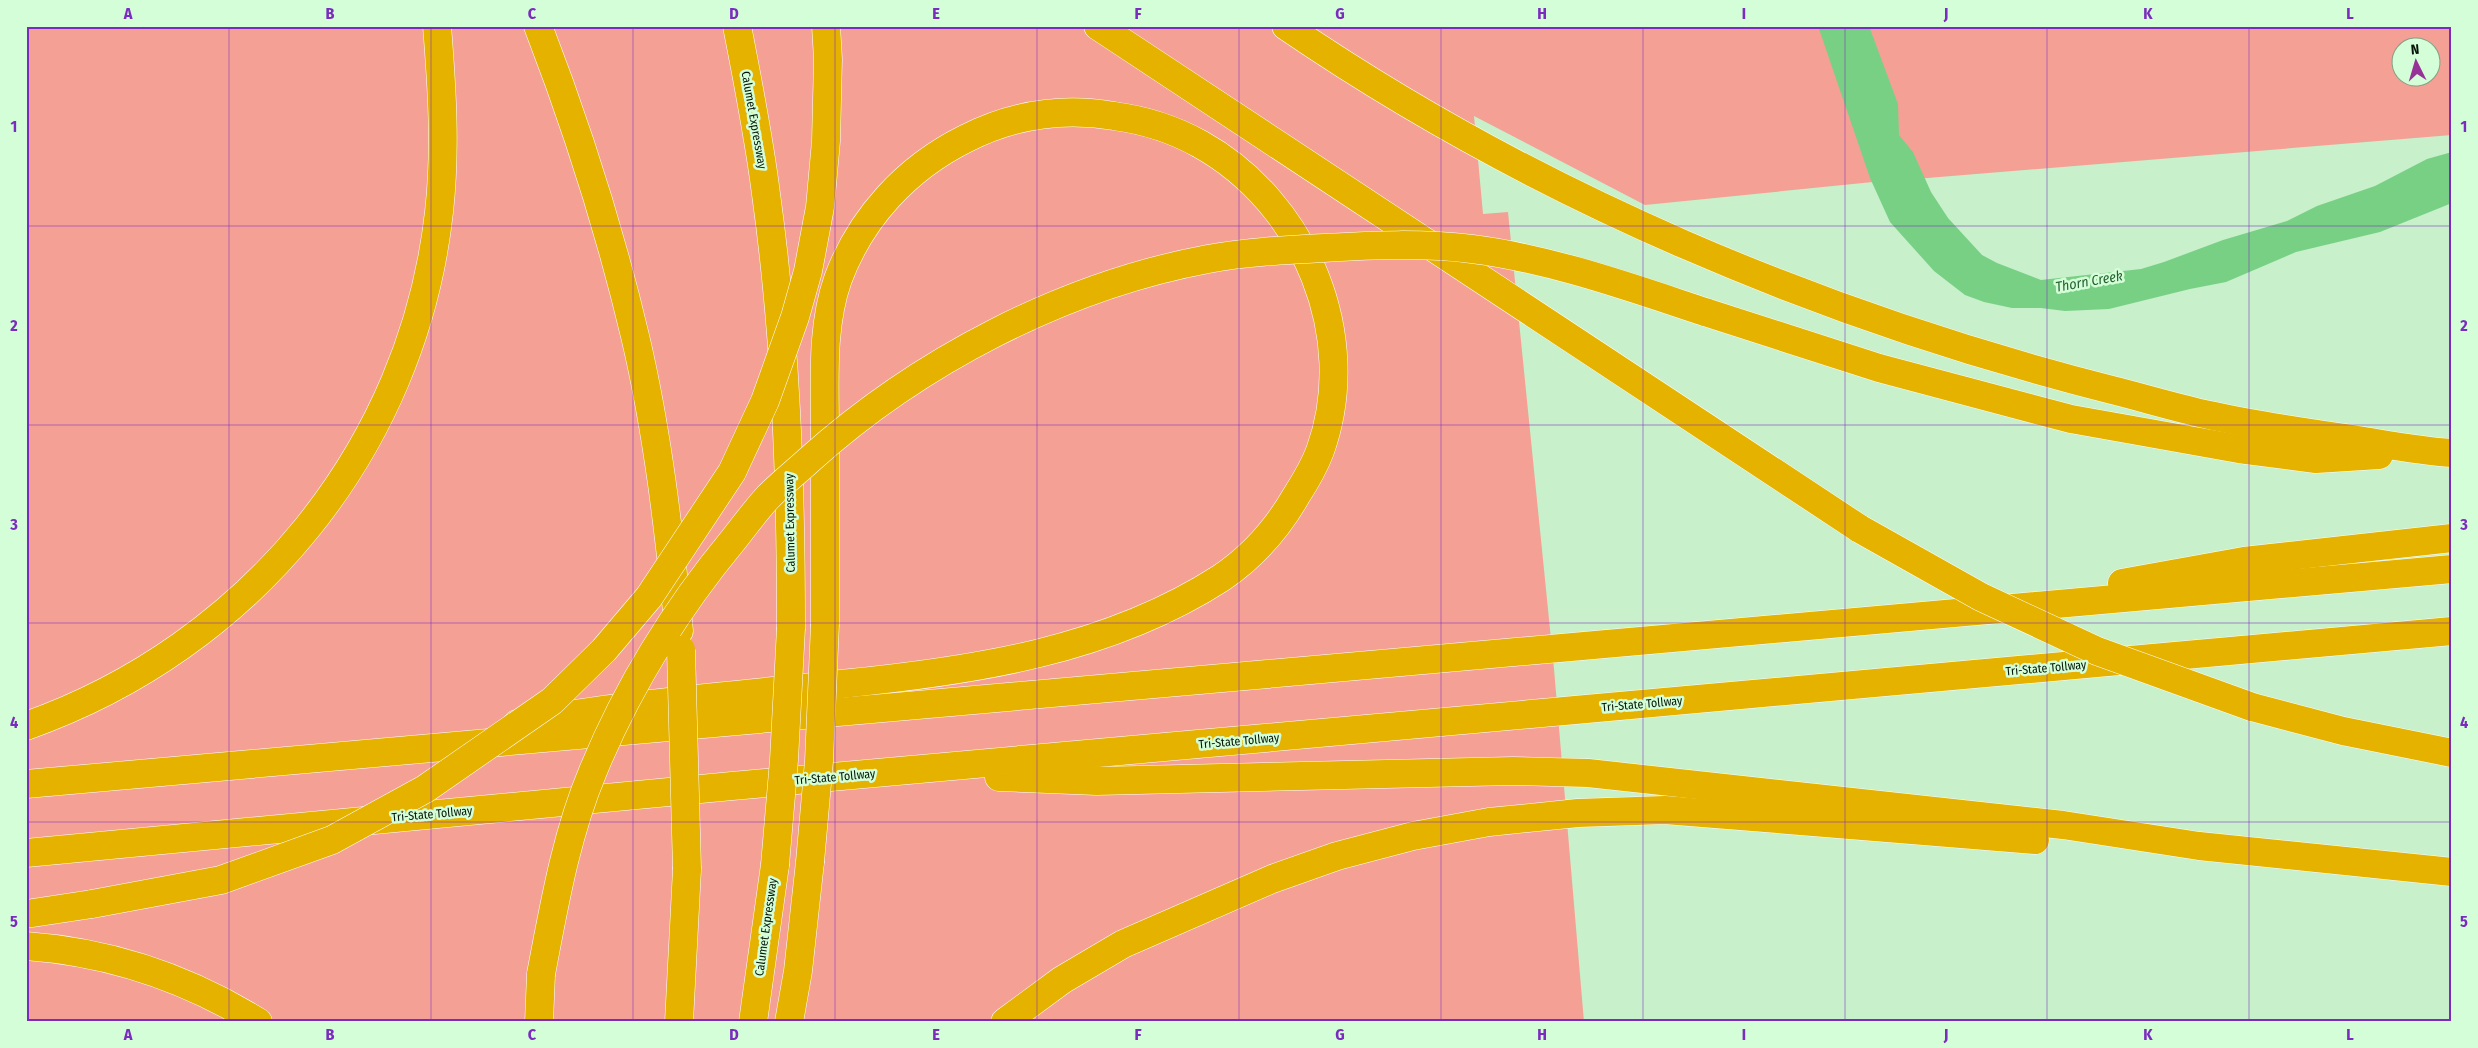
<svg xmlns="http://www.w3.org/2000/svg" width="2478" height="1048" viewBox="0 0 2478 1048" font-family="'Fira Sans Condensed',sans-serif">
<rect width="100%" height="100%" fill="#c7f0cb"/>
<g fill="#f5a095" fill-rule="evenodd">
<polygon points="26,26 1828,26 1883,181 1645,205 1474,116 1483,214 1508,212 1554,669 1584,1022 26,1022"/>
<path d="M1843,26H2452V135L1903,180ZM2400,48H2430V78H2400Z"/>
</g>
<polygon fill="#78d085" points="1818,26 1869,26 1898,104 1899,135 1913,152 1931,192 1948,218 1982,255 1997,263 2041,280 2141,269 2164,262 2223,240 2287,221 2317,206 2375,186 2427,159 2452,152 2452,203 2380,232 2296,252 2226,282 2190,289 2109,309 2065,311 2041,308 2012,308 1984,302 1965,295 1934,271 1890,222 1870,178"/>
<g fill="none" stroke-linecap="round" stroke-linejoin="round">
<g stroke="#fff" stroke-width="29">
<g id="highway">
<path d="M538,26C577,127 610,231 635,336C658,433 669,533 679,631"/>
<path d="M737,26C748,82 759,138 766,194C786,338 791,483 791,628"/>
<polyline points="1098,26 1860,529"/>
<path d="M1286,26C1535,196 1821,316 2112,390C2144,398 2177,408 2209,415C2258,426 2309,433 2358,440C2389,445 2420,451 2452,453"/>
<polyline points="1705,312 1879,368 2071,419 2239,449 2316,459 2379,455"/>
<polyline points="2122,583 2244,561 2452,538"/>
<polyline points="2252,707 2343,731 2452,753"/>
<path d="M517,724C624,703 733,696 841,684C972,671 1108,651 1221,578C1252,557 1277,529 1296,496C1305,482 1314,467 1320,451C1361,337 1306,203 1200,144C1173,129 1144,120 1114,116C1062,107 1012,115 965,139C907,168 861,217 838,279C821,327 825,380 825,431C825,495 825,560 825,624"/>
<path d="M26,726C250,647 413,449 439,212C446,150 442,88 437,26"/>
<polyline points="999,777 1097,781 1513,771 1588,773 2063,825 2199,846 2452,872"/>
<polyline points="26,784 2452,569"/>
<polyline points="26,853 732,786 2452,631"/>
<polyline points="26,914 92,904"/>
<path d="M26,946C109,952 187,978 258,1022"/>
<polyline points="539,1022 541,974"/>
<polyline points="679,1022 687,869"/>
<polyline points="753,1022 775,865"/>
<polyline points="789,1022 798,971 810,862"/>
<polyline points="1005,1022 1062,980 1123,944 1272,879 1337,856 1413,836 1489,822 1578,813 1665,810 2035,840"/>
</g>
</g>
<use href="#highway" stroke="#e5b200" stroke-width="28"/>
<g stroke="#fff" stroke-width="29" stroke-linecap="butt">
<g id="highway-bridge">
<polyline points="1860,529 1981,597 2097,651 2252,707"/>
<polyline points="681,650 687,869"/>
<polyline points="810,862 819,761 825,624"/>
<polyline points="775,865 784,760 791,628"/>
<polyline points="92,904 221,880 332,840 425,789 552,701 604,650 649,597 732,472 765,401 795,317 808,271 820,207 826,141 828,59 826,26"/>
<path d="M541,974C554,906 566,835 593,771C628,686 676,609 734,539C745,525 756,510 768,497C781,484 796,472 809,460C918,362 1063,286 1208,259C1246,252 1285,250 1324,248C1373,245 1423,243 1472,249C1551,259 1629,287 1705,312"/>
</g>
</g>
<use href="#highway-bridge" stroke="#e5b200" stroke-width="28"/>
</g>
<path fill="none" stroke="#7b2cbf" stroke-width="1" stroke-opacity="0.55" d="M229,26V1022M431,26V1022M633,26V1022M835,26V1022M1037,26V1022M1239,26V1022M1441,26V1022M1643,26V1022M1845,26V1022M2047,26V1022M2249,26V1022M26,226H2452M26,425H2452M26,623H2452M26,822H2452"/>
<g text-anchor="middle" stroke-width="5" stroke-linejoin="round" paint-order="stroke">
<g font-size="12" fill="#061408" stroke="#d4fed8">
<text transform="translate(754 120) rotate(80)" y="4">Calumet Expressway</text>
<text transform="translate(790 523) rotate(-91)" y="4">Calumet Expressway</text>
<text transform="translate(2046 668) rotate(-5)" y="4">Tri-State Tollway</text>
<text transform="translate(1642 704) rotate(-5)" y="4">Tri-State Tollway</text>
<text transform="translate(1239 741) rotate(-5)" y="4">Tri-State Tollway</text>
<text transform="translate(835 777) rotate(-5)" y="4">Tri-State Tollway</text>
<text transform="translate(432 814) rotate(-5)" y="4">Tri-State Tollway</text>
<text transform="translate(766 927) rotate(-82)" y="4">Calumet Expressway</text>
</g>
<g font-size="14" font-style="italic" fill="#266231" stroke="#d4fed8">
<text transform="translate(2089 281) rotate(-10)" y="5">Thorn Creek</text>
</g>
</g>
<rect width="2478" height="1048" fill="none" stroke="#d4fed8" stroke-width="55"/>
<g transform="translate(2416 62) rotate(355)"><circle r="24" fill="#d4fed8" stroke="#82a085"/>
<path d="M0-4L9 19L0 12L-9 19Z" fill="#973297"/>
<text y="-8" font-size="14" font-weight="bold" text-anchor="middle" fill="#061408">N</text>
</g>
<rect x="28" y="28" width="2422" height="992" fill="none" stroke="#7b2cbf" stroke-width="2"/>
<g font-size="16" text-anchor="middle" font-weight="bold" fill="#7b2cbf">
<text x="128" y="19">A</text>
<text x="330" y="19">B</text>
<text x="532" y="19">C</text>
<text x="734" y="19">D</text>
<text x="936" y="19">E</text>
<text x="1138" y="19">F</text>
<text x="1340" y="19">G</text>
<text x="1542" y="19">H</text>
<text x="1744" y="19">I</text>
<text x="1946" y="19">J</text>
<text x="2148" y="19">K</text>
<text x="2350" y="19">L</text>
<text x="14" y="132">1</text>
<text x="2464" y="132">1</text>
<text x="14" y="331">2</text>
<text x="2464" y="331">2</text>
<text x="14" y="530">3</text>
<text x="2464" y="530">3</text>
<text x="14" y="728">4</text>
<text x="2464" y="728">4</text>
<text x="14" y="927">5</text>
<text x="2464" y="927">5</text>
<text x="128" y="1040">A</text>
<text x="330" y="1040">B</text>
<text x="532" y="1040">C</text>
<text x="734" y="1040">D</text>
<text x="936" y="1040">E</text>
<text x="1138" y="1040">F</text>
<text x="1340" y="1040">G</text>
<text x="1542" y="1040">H</text>
<text x="1744" y="1040">I</text>
<text x="1946" y="1040">J</text>
<text x="2148" y="1040">K</text>
<text x="2350" y="1040">L</text>
</g>
</svg>
